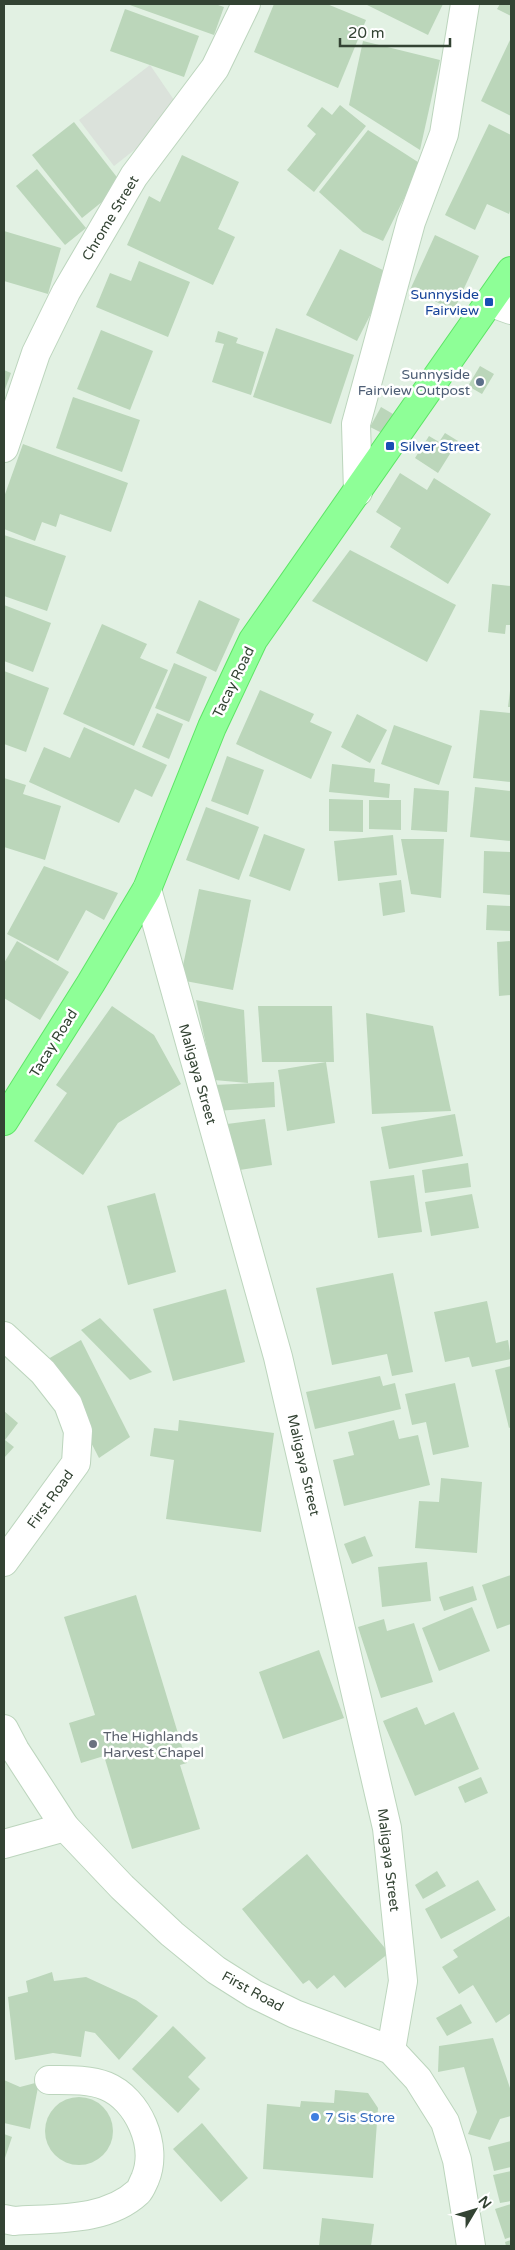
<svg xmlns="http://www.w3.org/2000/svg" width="515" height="2250" viewBox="0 0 515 2250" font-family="'Varela Round',sans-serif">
<rect width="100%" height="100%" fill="#e2f1e3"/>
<polygon fill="#dbe2db" points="150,65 174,100 147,140 114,166 79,120"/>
<g fill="#bbd6ba">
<polygon points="127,4 215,4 224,7 214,35"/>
<polygon points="274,4 327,4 366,20 338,88 254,52"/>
<polygon points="365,4 443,4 428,35"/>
<polygon points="500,4 511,4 511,16 497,9"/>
<polygon points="125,9 199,36 184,77 110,51"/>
<polygon points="511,38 511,116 481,101"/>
<polygon points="363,41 440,60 420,150 349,105"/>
<polygon points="340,105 366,126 314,192 287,170 316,134 307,126 322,107 332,115"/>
<polygon points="74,122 123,185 82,218 32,155"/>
<polygon points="489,124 511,135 511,208 509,214 487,204 475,230 445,215"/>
<polygon points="368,130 421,164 383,241 363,232 319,192"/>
<polygon points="182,155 239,182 218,229 235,237 213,285 127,245 149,196 160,202"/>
<polygon points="37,169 86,228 65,245 16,186"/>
<polygon points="4,231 61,248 48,294 4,281"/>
<polygon points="435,235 479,256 454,310 410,290"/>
<polygon points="340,249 391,274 357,341 306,315"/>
<polygon points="139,261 190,282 168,337 96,307 110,273 131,281"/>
<polygon points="276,328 354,355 331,424 253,397"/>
<polygon points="101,330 153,351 130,410 77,389"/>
<polygon points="218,331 238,338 236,343 264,352 251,395 212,382 224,344 215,342"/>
<polygon points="480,366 494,374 482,394 468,386"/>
<polygon points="4,370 11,373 4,392"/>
<polygon points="73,397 140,420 122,472 56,448"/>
<polygon points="381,407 393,414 382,433 370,427"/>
<polygon points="445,433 458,441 438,473 415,458 429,436 439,442"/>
<polygon points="23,444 128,483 111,532 60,514 56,527 42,522 35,541 4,529 4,497"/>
<polygon points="400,473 427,490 434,478 491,514 448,584 390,547 401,528 376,512"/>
<polygon points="4,535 66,556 47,611 4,596"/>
<polygon points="350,550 456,605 427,662 312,601"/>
<polygon points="492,584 511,586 511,625 506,625 505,634 488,632"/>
<polygon points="199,600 240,619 216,672 176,653"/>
<polygon points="4,605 51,623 33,672 4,661"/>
<polygon points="102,624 147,644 140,658 168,670 134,746 63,714"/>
<polygon points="174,663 207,677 189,722 155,708"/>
<polygon points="4,671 49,688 26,752 4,744"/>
<polygon points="260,690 314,714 310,722 332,732 311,779 236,744"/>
<polygon points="510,691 511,691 511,707 508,707"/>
<polygon points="480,710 511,713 511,782 473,778"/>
<polygon points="157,713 183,724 169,759 142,747"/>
<polygon points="357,714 387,730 370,763 341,747"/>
<polygon points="394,725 452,746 439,785 381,764"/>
<polygon points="84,727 167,765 152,797 135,789 119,823 29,782 44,747 70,758"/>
<polygon points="227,756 264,770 248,815 211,801"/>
<polygon points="332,764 375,769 374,782 390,784 389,798 329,792"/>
<polygon points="4,778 26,785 23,794 61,806 45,860 4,847"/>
<polygon points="475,787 511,791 511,841 470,837"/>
<polygon points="414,788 449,791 447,832 411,830"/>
<polygon points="329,799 363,800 363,832 329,831"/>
<polygon points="369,800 401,800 401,830 369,829"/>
<polygon points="206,807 259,827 239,880 186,860"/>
<polygon points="264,834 305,849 290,891 249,876"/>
<polygon points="393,835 397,875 338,881 334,841"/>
<polygon points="401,839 444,839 441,898 411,894"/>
<polygon points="484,851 511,852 511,895 483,893"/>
<polygon points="44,866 118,893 104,920 86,910 58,961 7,934"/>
<polygon points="401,880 405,912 383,916 379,883"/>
<polygon points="199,889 251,900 233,990 180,980"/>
<polygon points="487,905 511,906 511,931 486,930"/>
<polygon points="17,941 69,972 40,1020 4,998 4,963"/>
<polygon points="511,941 511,995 499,996 497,942"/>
<polygon points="196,1000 244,1010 248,1083 214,1080"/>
<polygon points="112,1006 154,1035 181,1084 118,1123 83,1175 34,1141 67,1093 56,1085"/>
<polygon points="258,1006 332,1006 334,1062 262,1062"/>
<polygon points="366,1013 433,1026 451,1111 372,1114"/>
<polygon points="326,1062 335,1123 287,1131 278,1070"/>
<polygon points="274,1082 275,1107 216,1111 214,1085"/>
<polygon points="455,1114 463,1156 389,1169 381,1127"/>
<polygon points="265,1119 272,1165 233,1171 227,1124"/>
<polygon points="468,1163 471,1187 425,1193 422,1170"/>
<polygon points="414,1175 422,1232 378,1238 370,1181"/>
<polygon points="155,1193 176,1272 128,1285 107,1206"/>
<polygon points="472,1194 479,1228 431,1236 425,1202"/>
<polygon points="393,1273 413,1372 392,1376 387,1354 332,1365 316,1288"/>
<polygon points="226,1289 245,1362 173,1381 153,1309"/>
<polygon points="487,1301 496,1343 508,1340 511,1359 472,1367 469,1357 445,1362 434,1312"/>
<polygon points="100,1318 152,1372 130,1380 81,1330"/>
<polygon points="81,1340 130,1437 99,1458 48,1359"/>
<polygon points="511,1366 511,1427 509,1428 495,1370"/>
<polygon points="380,1376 383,1386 395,1383 401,1409 315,1429 306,1392"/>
<polygon points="455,1383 469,1447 433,1455 426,1422 412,1425 405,1394"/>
<polygon points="4,1411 18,1423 5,1440 14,1447 4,1458"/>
<polygon points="179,1420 274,1433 261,1532 166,1519 174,1460 150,1456 154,1428 178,1431"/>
<polygon points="394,1420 399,1439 418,1435 430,1485 344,1506 333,1460 354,1455 348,1432"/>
<polygon points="441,1478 482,1482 477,1553 415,1548 419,1501 439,1502"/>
<polygon points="365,1536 373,1556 352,1564 344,1544"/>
<polygon points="427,1562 431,1601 382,1607 378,1567"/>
<polygon points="511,1575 511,1624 497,1629 482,1585"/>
<polygon points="473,1586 477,1600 444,1611 439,1597"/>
<polygon points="136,1595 187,1763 180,1765 200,1829 132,1849 104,1756 81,1763 69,1723 95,1715 64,1617"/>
<polygon points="472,1607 490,1651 439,1671 422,1628"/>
<polygon points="384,1619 387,1631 414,1623 433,1682 381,1698 358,1627"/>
<polygon points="319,1650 344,1718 283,1739 259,1672"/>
<polygon points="417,1707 425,1725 454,1712 479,1769 415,1796 383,1721"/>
<polygon points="481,1777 488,1793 465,1803 458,1787"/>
<polygon points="307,1854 389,1953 345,1988 334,1975 317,1989 309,1980 303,1984 242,1909"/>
<polygon points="437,1871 446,1886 423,1899 415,1885"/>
<polygon points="478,1880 496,1910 441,1939 425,1909"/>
<polygon points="509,1916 511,1920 511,2013 496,2023 473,1985 459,1994 442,1967 458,1957 453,1950"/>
<polygon points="52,1972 54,1981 86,1977 136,2000 158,2016 119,2060 95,2033 85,2031 81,2057 53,2053 15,2060 8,1997 28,1992 26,1981"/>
<polygon points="461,2004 472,2023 447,2036 436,2018"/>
<polygon points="173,2026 206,2058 188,2077 200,2089 178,2113 132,2069"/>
<polygon points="493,2038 511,2091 511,2116 500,2119 490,2140 468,2134 477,2112 464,2067 438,2072 439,2046"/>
<polygon points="4,2080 20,2087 39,2082 30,2129 4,2123"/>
<polygon points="335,2090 368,2093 378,2108 373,2178 263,2169 267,2104 300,2107 301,2101 334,2103"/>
<circle cx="79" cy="2131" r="34"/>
<polygon points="202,2123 248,2178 221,2202 173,2149"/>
<polygon points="4,2134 12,2137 4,2161"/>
<polygon points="511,2141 511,2167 494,2171 488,2147"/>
<polygon points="511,2171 511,2201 500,2203 493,2175"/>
<polygon points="511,2204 511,2237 505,2239 495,2209"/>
<polygon points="322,2218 374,2224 371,2246 319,2246"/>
<polygon points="511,2240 511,2246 506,2246 505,2242"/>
</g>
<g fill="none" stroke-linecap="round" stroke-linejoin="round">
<g stroke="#bcd5bd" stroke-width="30">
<g id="minor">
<polyline points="489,302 511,310"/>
<polyline points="4,448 36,353 66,292 134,176 215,68 246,4"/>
<polyline points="358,492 356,424 411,222 444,134 465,4"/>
<polyline points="147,889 278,1357 387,1828 403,1981 391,2050"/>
<polyline points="4,1336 43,1372 68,1404 78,1431 76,1463 4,1562"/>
<polyline points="4,1729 15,1750 65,1827 122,1887 172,1934 216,1970 254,1994 295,2014 391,2050 418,2079 445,2122 457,2160 471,2246"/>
<polyline points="4,1844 65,1827"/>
<path d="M4,2219L14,2221C54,2218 106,2222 138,2192C141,2189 143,2183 145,2179C159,2146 138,2099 106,2086C89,2079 67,2080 49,2080"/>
</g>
</g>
<g stroke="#5de566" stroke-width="30">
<polyline id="major" points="4,1121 91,983 147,889 212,727 253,640 511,271"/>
</g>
<use href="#minor" stroke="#fff" stroke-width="28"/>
<use href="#major" stroke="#8eff97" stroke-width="28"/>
</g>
<g fill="#1a4fb4" stroke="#fff" stroke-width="2">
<rect x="484" y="297" width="10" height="10" rx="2.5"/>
<rect x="385" y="441" width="10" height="10" rx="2.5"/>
</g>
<circle fill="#5c6f8a" stroke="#fff" stroke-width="2" cx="480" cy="382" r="5"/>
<circle fill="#6b7280" stroke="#fff" stroke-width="2" cx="93" cy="1744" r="5"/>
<circle fill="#3f7fe0" stroke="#fff" stroke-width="2" cx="315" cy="2117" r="5"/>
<g text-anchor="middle" stroke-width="5" stroke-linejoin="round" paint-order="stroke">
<g font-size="14" fill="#334333" stroke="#fff">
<text transform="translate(110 218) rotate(-59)" y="5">Chrome Street</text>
<text transform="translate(233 682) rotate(-64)" y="5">Tacay Road</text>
<text transform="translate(53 1043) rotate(-58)" y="5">Tacay Road</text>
<text transform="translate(198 1074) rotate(74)" y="5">Maligaya Street</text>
<text transform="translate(304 1465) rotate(77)" y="5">Maligaya Street</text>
<text transform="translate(50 1499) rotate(-54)" y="5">First Road</text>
<text transform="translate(389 1860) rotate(83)" y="5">Maligaya Street</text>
<text transform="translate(253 1991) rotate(29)" y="5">First Road</text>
</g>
<g font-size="14" fill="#164399" stroke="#fff" text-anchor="end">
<text x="479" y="299">Sunnyside<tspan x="479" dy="16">Fairview</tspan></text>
<text x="400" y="451" text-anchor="start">Silver Street</text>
</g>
<g font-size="14" fill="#4e5e75" stroke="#fff" text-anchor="end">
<text x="470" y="379">Sunnyside<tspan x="470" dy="16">Fairview Outpost</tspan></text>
</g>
<g font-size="14" fill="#5b616d" stroke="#fff" text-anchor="start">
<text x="103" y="1741">The Highlands<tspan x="103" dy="16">Harvest Chapel</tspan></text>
</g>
<g font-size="14" fill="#366cbe" stroke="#fff" text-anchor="start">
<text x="325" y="2122">7 Sis Store</text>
</g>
</g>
<rect width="515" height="2250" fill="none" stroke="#334333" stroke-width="10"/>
<g transform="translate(475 2210) rotate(52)" stroke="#ffffff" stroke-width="4" paint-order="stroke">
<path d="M0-4L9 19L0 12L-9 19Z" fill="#334333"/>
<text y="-8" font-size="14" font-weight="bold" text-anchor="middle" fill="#334333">N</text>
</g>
<path d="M340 38v8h110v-8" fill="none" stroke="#334333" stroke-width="2.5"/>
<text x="348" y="38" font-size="15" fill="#334333" stroke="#ffffff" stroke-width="4" paint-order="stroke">20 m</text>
</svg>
